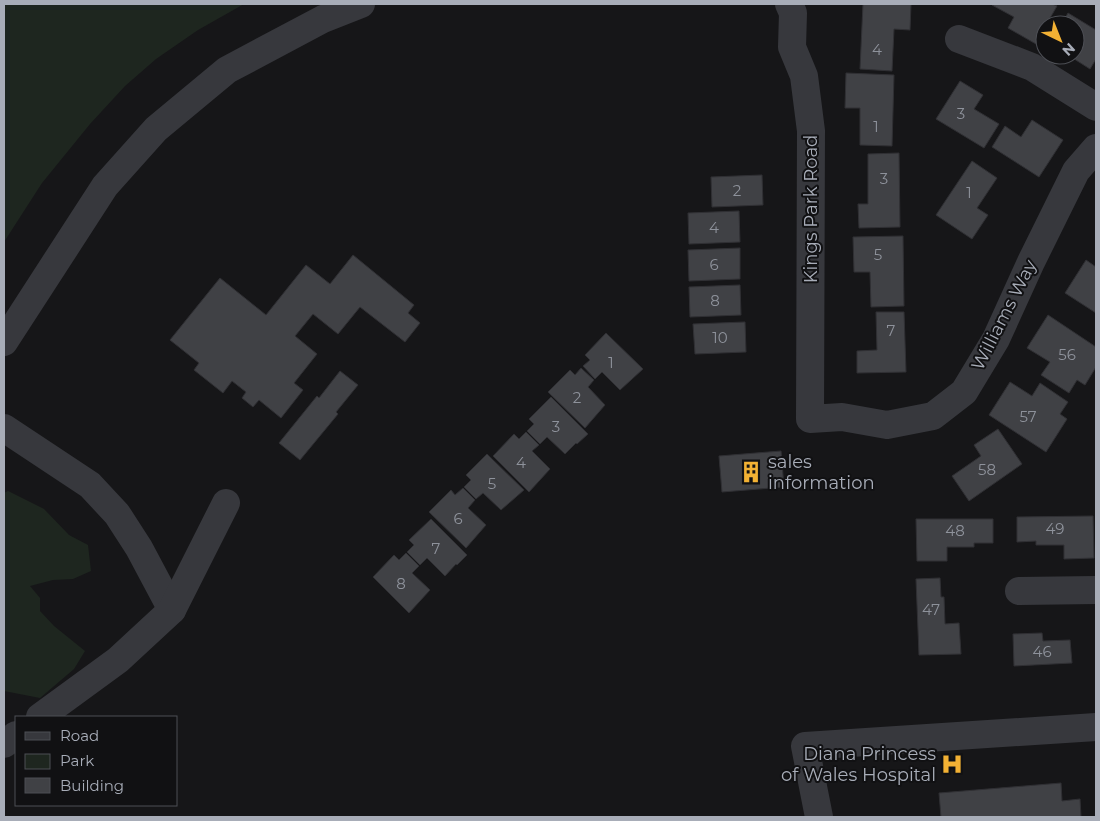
<svg xmlns="http://www.w3.org/2000/svg" width="1100" height="821" viewBox="0 0 1100 821" font-family="Montserrat,sans-serif">
<rect width="100%" height="100%" fill="#161618"/>
<g fill="#1e261f">
<polygon points="4,4 244,4 198,30 156,59 125,86 90,124 42,183 4,242"/>
<polygon points="8,491 44,509 69,535 88,545 91,571 73,579 53,580 30,586 40,598 40,611 54,626 85,651 74,669 40,698 4,691 4,493"/>
</g>
<g fill="#404145" stroke="#303034">
<polygon points="863,4 911,4 910,30 894,29 892,71 860,69"/>
<polygon points="993,4 1052,4 1057,6 1046,25 1045,25 1036,44 1008,28 1014,17 992,5"/>
<polygon points="1068,13 1096,30 1096,59 1090,69 1068,55 1075,55 1075,25 1061,25"/>
<polygon points="846,73 894,75 892,146 860,145 860,108 845,108"/>
<polygon points="960,81 983,95 974,109 999,124 984,148 936,119"/>
<polygon points="1032,120 1063,140 1039,177 992,147 1005,126 1021,137"/>
<polygon points="899,153 900,227 859,228 858,204 868,204 868,154"/>
<polygon points="972,161 997,178 977,208 988,215 972,239 936,215"/>
<polygon points="762,175 763,205 712,207 711,177"/>
<polygon points="739,211 740,242 689,244 688,213"/>
<polygon points="903,236 904,306 871,307 870,272 854,272 853,237"/>
<polygon points="740,248 740,279 689,281 688,250"/>
<polygon points="353,255 414,305 408,313 420,323 405,342 360,307 338,334 313,314 295,336 317,354 294,383 303,390 281,418 259,400 253,407 242,398 246,392 232,381 223,393 194,370 199,363 170,340 220,278 266,315 306,265 330,284"/>
<polygon points="1086,260 1096,267 1096,313 1065,293"/>
<polygon points="740,285 741,315 690,317 689,287"/>
<polygon points="876,312 904,312 906,372 857,373 857,351 877,350"/>
<polygon points="1048,315 1096,347 1096,367 1085,385 1077,380 1069,393 1041,375 1050,362 1027,348"/>
<polygon points="745,322 746,352 695,354 693,324"/>
<polygon points="606,333 643,369 620,390 602,372 595,379 583,366 590,360 585,355"/>
<polygon points="581,368 594,380 588,387 605,405 585,428 548,392 570,370 575,375"/>
<polygon points="340,371 358,385 336,412 338,414 300,460 279,443 317,396 319,398"/>
<polygon points="1010,382 1032,396 1040,383 1068,402 1060,414 1067,419 1046,452 989,415"/>
<polygon points="551,397 588,434 577,444 576,443 565,454 547,437 540,444 527,431 534,424 529,419"/>
<polygon points="998,429 1022,464 969,501 952,476 981,456 974,445"/>
<polygon points="526,432 539,445 532,451 550,469 529,492 493,456 514,434 519,439"/>
<polygon points="781,451 784,487 722,492 719,456"/>
<polygon points="487,454 524,490 501,510 483,493 476,499 464,487 471,480 466,475"/>
<polygon points="463,488 475,500 468,508 486,525 466,548 429,512 451,490 455,495"/>
<polygon points="1093,516 1094,558 1064,559 1064,545 1036,545 1036,541 1017,542 1017,517"/>
<polygon points="431,519 467,555 457,565 456,564 445,576 427,558 420,565 407,552 414,545 409,540"/>
<polygon points="916,519 993,519 993,543 974,543 974,547 947,547 947,561 917,561"/>
<polygon points="406,553 419,566 412,573 430,590 409,613 373,577 394,555 399,560"/>
<polygon points="940,578 941,597 944,597 945,624 959,623 961,654 919,655 916,579"/>
<polygon points="1042,633 1043,641 1070,640 1072,663 1014,666 1013,634"/>
<polygon points="1061,783 1062,801 1080,799 1081,817 941,817 939,793"/>
</g>
<g fill="none" stroke-linecap="round" stroke-linejoin="round">
<g stroke="#37383d" stroke-width="28">
<polyline points="789,4 793,13 792,47 804,76 811,131 810,419 842,417 887,425 933,416 964,392 996,339 1031,262 1076,171 1096,148"/>
<polyline points="959,39 1032,67 1096,107"/>
<polyline points="4,342 105,186 156,129 227,70 323,19 361,4"/>
<polyline points="4,428 90,485 117,514 139,548 172,610"/>
<polyline points="1019,591 1096,590"/>
<polyline points="40,717 118,660 172,610 226,503"/>
<polyline points="4,744 16,735"/>
<polyline points="819,817 805,746 1096,727"/>
</g>
</g>
<defs>
<g id="building-bare" transform="scale(1.725)"><path d="M-4-6H4V6H1V3H-1V6H-4ZM-2.5-4.3h1.7v1.8h-1.7ZM.8-4.3h1.7v1.8H.8ZM-2.5-1h1.7V.8h-1.7ZM.8-1h1.7V.8H.8Z" fill="#f2b134" stroke="#111113" stroke-width="2.5" paint-order="stroke"/></g>
<g id="hospital-bare" transform="scale(1.725)"><path d="M-5-5h3v3.5h4V-5h3V5h-3V1.5h-4V5h-3Z" fill="#f2b134" stroke="#111113" stroke-width="2.5" paint-order="stroke"/></g>
</defs>
<g fill-rule="evenodd">
<use href="#building-bare" x="751" y="472"/>
<use href="#hospital-bare" x="952" y="764"/>
</g>
<g text-anchor="middle" stroke-width="4" stroke-linejoin="round" paint-order="stroke">
<g font-size="15" fill="#8e929b">
<text x="877" y="55">4</text>
<text x="961" y="119">3</text>
<text x="876" y="132">1</text>
<text x="884" y="184">3</text>
<text x="737" y="196">2</text>
<text x="969" y="198">1</text>
<text x="714" y="233">4</text>
<text x="878" y="260">5</text>
<text x="714" y="270">6</text>
<text x="715" y="306">8</text>
<text x="891" y="336">7</text>
<text x="720" y="343">10</text>
<text x="1067" y="360">56</text>
<text x="611" y="368">1</text>
<text x="577" y="403">2</text>
<text x="1028" y="422">57</text>
<text x="556" y="432">3</text>
<text x="521" y="468">4</text>
<text x="987" y="475">58</text>
<text x="492" y="489">5</text>
<text x="458" y="524">6</text>
<text x="1055" y="534">49</text>
<text x="955" y="536">48</text>
<text x="436" y="554">7</text>
<text x="401" y="589">8</text>
<text x="931" y="615">47</text>
<text x="1042" y="657">46</text>
</g>
<g font-size="18" fill="#a8adb8" stroke="#111113">
<text transform="translate(811 209) rotate(-90)" y="6">Kings Park Road</text>
<text transform="translate(1004 315) rotate(-63)" y="6">Williams Way</text>
</g>
<g font-size="18" fill="#a8adb8" stroke="#111113" text-anchor="start">
<text x="768" y="468">sales<tspan x="768" dy="21">information</tspan></text>
<text x="936" y="760" text-anchor="end">Diana Princess<tspan x="936" dy="21">of Wales Hospital</tspan></text>
</g>
</g>
<rect width="1100" height="821" fill="none" stroke="#a8adb8" stroke-width="10"/>
<rect x="15" y="716" width="162" height="90" fill="#111113" stroke="#4d4f55"/>
<rect x="25" y="732" width="25" height="8" fill="#37383d" stroke="#4d4f55"/>
<text x="60" y="741" font-size="15" fill="#a8adb8">Road</text>
<rect x="25" y="754" width="25" height="15" fill="#1e261f" stroke="#4d4f55"/>
<text x="60" y="766" font-size="15" fill="#a8adb8">Park</text>
<rect x="25" y="778" width="25" height="15" fill="#404145" stroke="#4d4f55"/>
<text x="60" y="791" font-size="15" fill="#a8adb8">Building</text>
<g transform="translate(1060 40) rotate(137)"><circle r="24" fill="#111113" stroke="#4d4f55"/>
<path d="M0-4L9 19L0 12L-9 19Z" fill="#f2b134"/>
<text y="-8" font-size="14" font-weight="bold" text-anchor="middle" fill="#a8adb8">N</text>
</g>
</svg>
